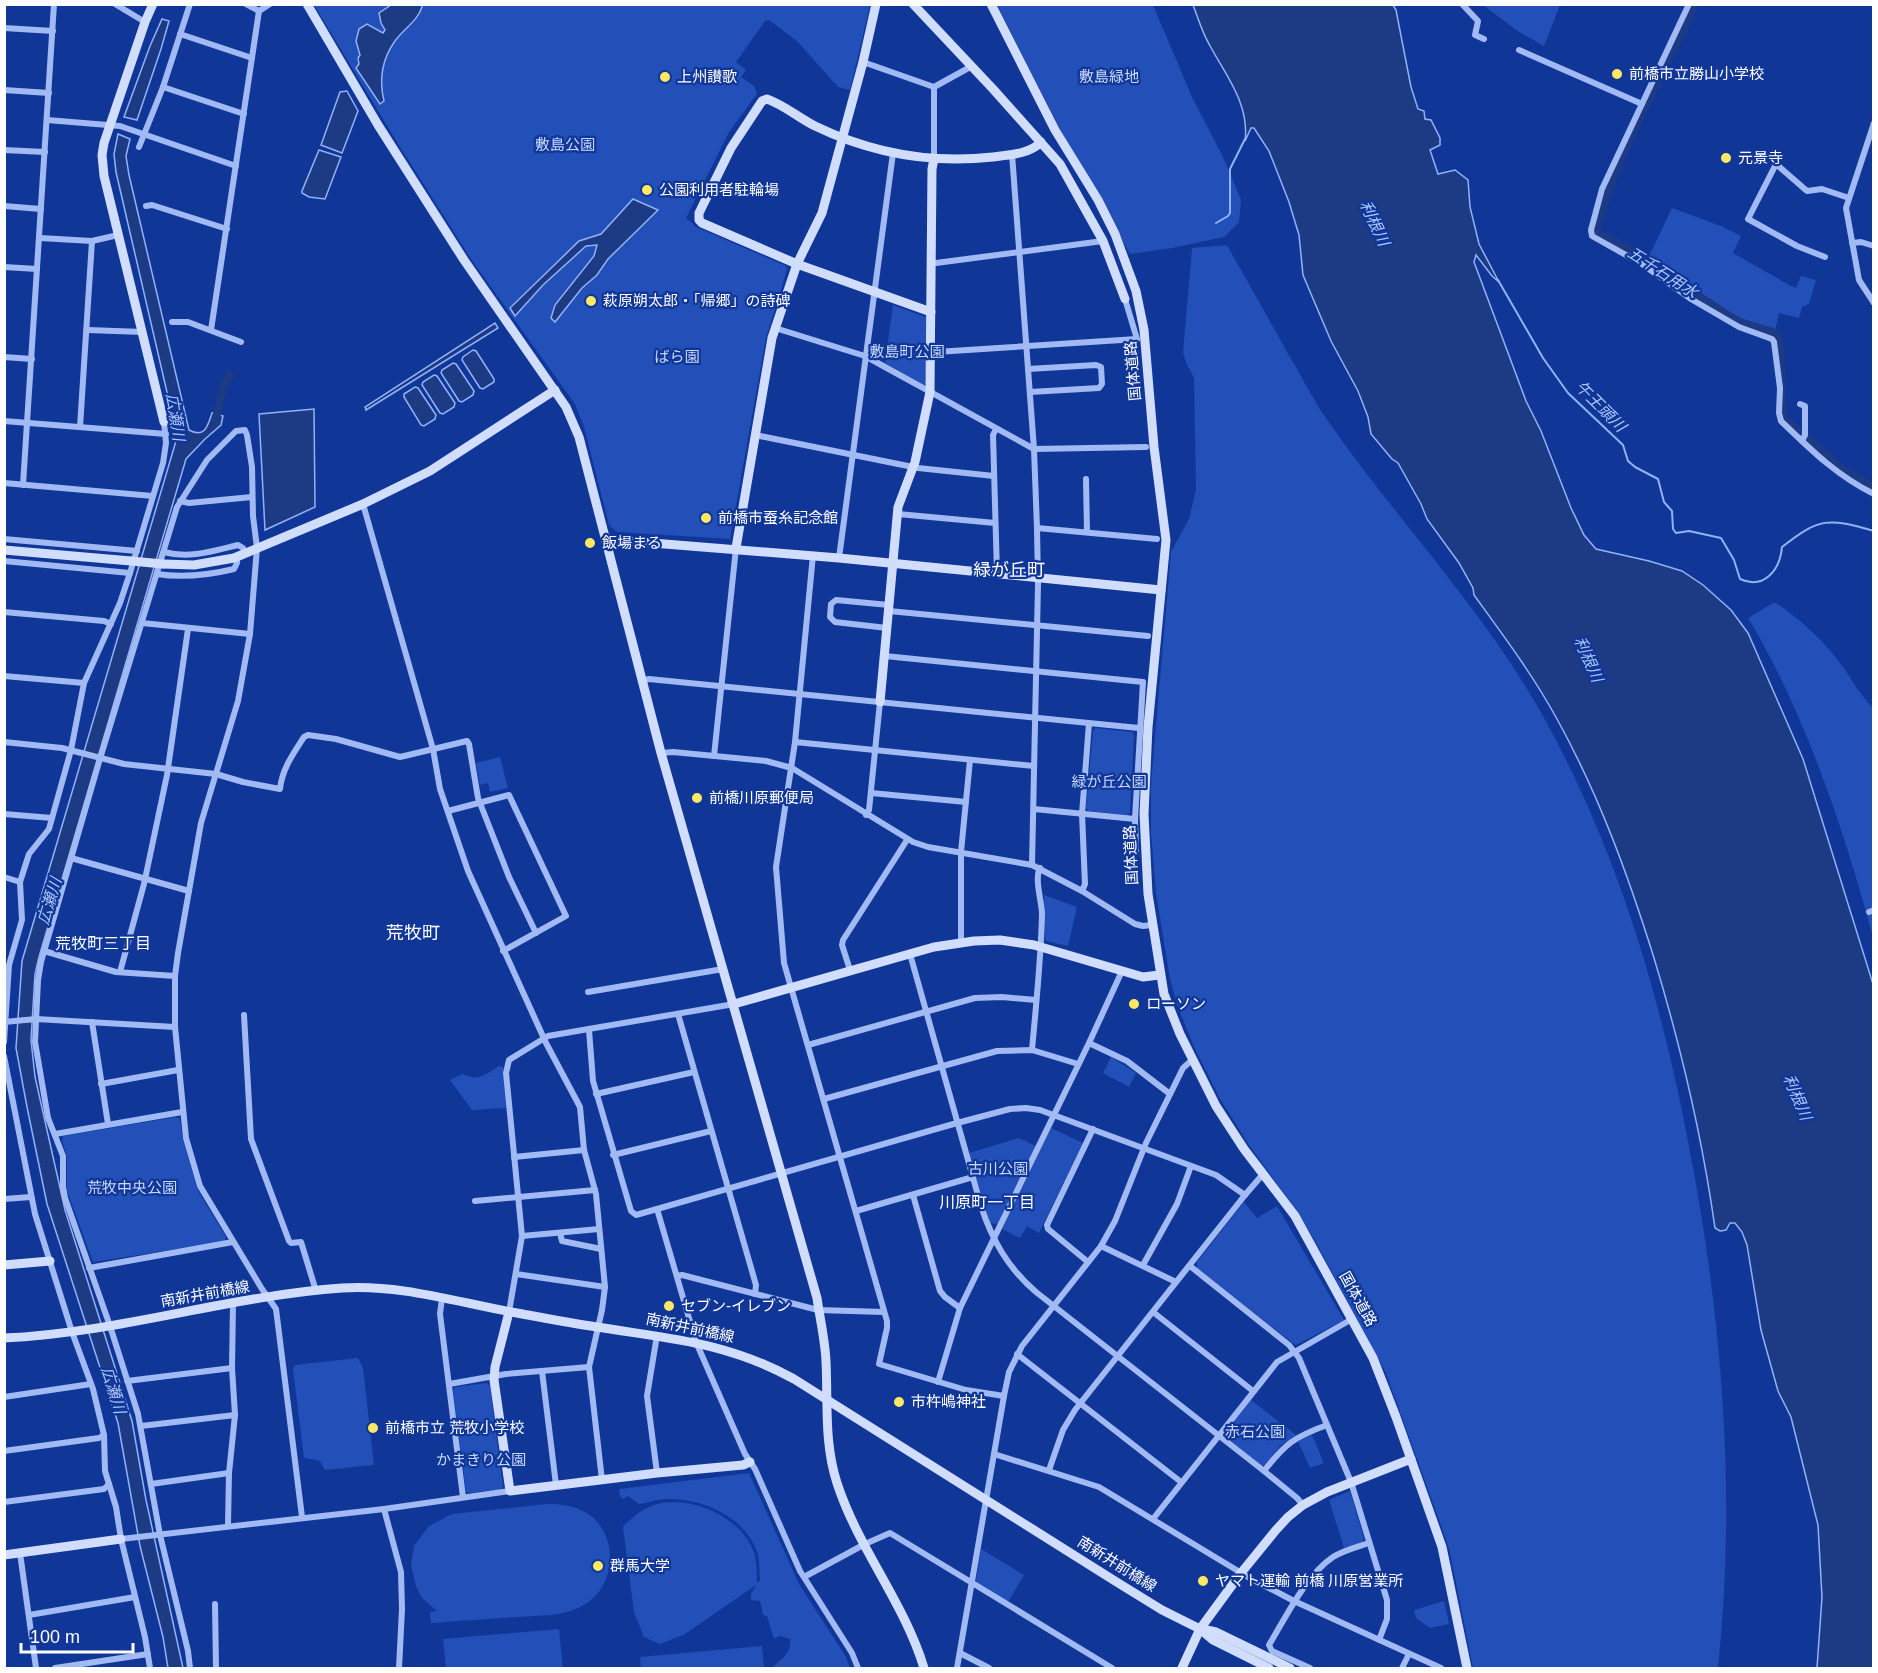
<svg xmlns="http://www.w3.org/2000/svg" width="1878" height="1673" viewBox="0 0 1878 1673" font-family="Arial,'Noto Sans JP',sans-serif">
<rect width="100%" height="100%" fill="#103798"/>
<g fill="#224fb8">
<polygon points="314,5 870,5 850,90 838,87 798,42 769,20 765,21 736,62 746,70 741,77 754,86 757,94 729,132 686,218 696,227 786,266 787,270 766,338 730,539 617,532 609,525 584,427 575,404 473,262 400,147"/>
<polygon points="997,5 1153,5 1192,97 1222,155 1241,200 1239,222 1224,237 1172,248 1130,254 1061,131"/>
<polygon points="1483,5 1560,5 1544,46 1519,32"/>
<polygon points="1672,208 1721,226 1741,236 1733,253 1789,285 1796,288 1801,276 1816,280 1809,304 1802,307 1799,318 1779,313 1775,331 1741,321 1659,267 1648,258"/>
<path d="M1227,245C1247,281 1268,317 1288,354C1299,371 1308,390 1319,408C1390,513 1481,605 1543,716C1619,853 1663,1004 1691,1157C1723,1326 1736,1498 1718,1668H1473L1449,1548L1386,1373L1314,1239L1296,1210L1249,1145L1219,1097L1194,1047L1178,1007L1170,979L1156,893L1151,833V784L1171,552L1189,519L1196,489L1194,378L1187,365L1183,353L1192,248Z"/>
<polygon points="893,305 928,318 928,382 924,385 885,363"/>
<path d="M1773,603H1776C1801,620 1825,642 1843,667C1853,681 1860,696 1873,707V937C1845,833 1804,710 1748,618Z"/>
<polygon points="1096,728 1132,732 1134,736 1130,813 1127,815 1088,811 1086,808 1093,731"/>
<polygon points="500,757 508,788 490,792 488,783 480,785 476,763"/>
<polygon points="1044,895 1077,907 1068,946 1046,941 1045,939"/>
<polygon points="1111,1057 1136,1073 1129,1087 1103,1073"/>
<path d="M499,1066L503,1067L506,1108L472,1110L450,1080L462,1074C480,1082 484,1075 499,1066Z"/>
<polygon points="176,1117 180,1119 182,1135 198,1191 226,1237 224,1242 93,1262 67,1191 67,1156 62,1141 63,1136"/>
<polygon points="1051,1128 1083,1143 1039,1233 1027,1226 1020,1238 1002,1229"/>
<polygon points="1019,1138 1036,1146 998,1224 990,1223 969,1153"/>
<polygon points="1244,1202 1257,1218 1277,1206 1344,1320 1296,1345 1294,1344 1197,1268 1197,1262"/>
<polygon points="358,1358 363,1368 374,1465 325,1470 320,1461 304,1458 293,1369 295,1365"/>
<polygon points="487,1383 490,1386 503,1487 501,1490 468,1493 466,1491 453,1390 455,1387"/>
<polygon points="1251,1400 1296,1435 1280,1446 1265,1465 1261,1466 1226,1437 1225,1433"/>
<polygon points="1312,1435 1324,1463 1310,1468 1298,1441"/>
<path d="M749,1473L799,1584L846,1657L850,1668H774V1666C783,1658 792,1652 790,1639L780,1636L774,1639L767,1616L763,1615L760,1601L751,1600V1594L756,1585L685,1634L660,1644L644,1637L634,1612L623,1527C634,1515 646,1506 662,1503C696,1497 741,1518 754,1552C757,1562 757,1573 757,1583L760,1580C759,1571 760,1560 757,1552C744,1516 702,1498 666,1499C657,1499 648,1503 639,1504L628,1496L623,1499L620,1496L619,1489Z"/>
<polygon points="1350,1491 1364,1539 1362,1542 1344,1548 1329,1500"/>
<path d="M548,1504C563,1504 578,1506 591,1516C620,1540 615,1589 582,1606C563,1617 539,1615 519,1617C489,1619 460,1621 431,1623L430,1612L437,1611L422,1598L416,1586L411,1565L414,1546L429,1526L452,1514Z"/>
<polygon points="981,1549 1024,1575 1008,1602 977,1584 976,1580"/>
<polygon points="1444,1601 1449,1624 1430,1628 1416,1618 1414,1610"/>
<polygon points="559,1629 563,1668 446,1668 443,1639"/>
<polygon points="762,1646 764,1668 641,1668 640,1657"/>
</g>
<g fill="#1d3a84" stroke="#92b2f8" stroke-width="1.5">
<path d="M391,5H421L422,7C417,22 404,28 395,41C382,59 379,80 384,101L380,104L356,68L359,64L358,58L360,55L356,41L359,29L367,24L383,33L385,30L381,23L379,13Z"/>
<path d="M1193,5H1393L1396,10L1411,87L1418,109L1424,111L1425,119L1431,120L1440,138V145L1430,150L1438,174L1455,170L1468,180L1470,207L1479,244L1499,282L1492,276L1476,255L1474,262L1526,401L1541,431L1571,508L1584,535L1596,549L1649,561L1682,571L1703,585L1731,610L1748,633L1803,759L1873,984V1668H1817L1822,1597L1818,1525L1791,1417L1778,1391L1761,1330L1747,1245L1742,1232L1735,1223H1730L1726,1230L1720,1231L1715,1228C1702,1136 1681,1047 1654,958C1628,875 1599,795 1557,719C1533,675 1503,635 1474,595L1473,588L1459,563L1427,519L1421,504L1398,463L1392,459L1371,434L1368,417L1358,391L1331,341L1303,275L1299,235L1289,202L1269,151L1254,128H1251L1245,141C1250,104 1225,74 1209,44C1202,32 1198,18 1193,5Z"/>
<polygon points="162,19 169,21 161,49 137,120 124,117 150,46"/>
<polygon points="347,91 358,111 342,153 321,145 340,92"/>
<path d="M118,134L130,139L126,156L129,175L189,430C205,439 208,425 212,413L223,416L221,425L205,439L186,459L39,957L35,974L31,1040L35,1077L65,1210L132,1421L146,1500L183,1668H168L163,1637L140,1546L118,1423L47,1204L27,1107L16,1048L22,961L176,441V431L116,172L114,154Z"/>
<polygon points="319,150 341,157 325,199 309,197 302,193 302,191"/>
<polygon points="633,199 658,210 608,259 597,275 582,288 555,322 551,318 555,305 594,256 597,245 586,246 543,285 515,316 510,308 579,241 601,234"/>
<polygon points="495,323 498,328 366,410 365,407"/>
<polygon points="473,350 476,351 494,379 494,382 483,389 480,388 462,360 463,357"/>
<polygon points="453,363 456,364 474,391 473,395 462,402 459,401 441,373 442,370"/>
<polygon points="434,375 437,376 455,403 454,407 443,414 440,413 422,385 423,382"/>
<polygon points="415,387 418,388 436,415 435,419 424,426 421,425 404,397 404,394"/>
<polygon points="314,409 315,507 265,530 259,414"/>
</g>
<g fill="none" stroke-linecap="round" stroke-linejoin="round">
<g stroke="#92b2f8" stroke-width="2">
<polyline points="1216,223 1228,216 1230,213 1230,169 1245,139"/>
<path d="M1498,280L1543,358L1568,393L1623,445L1628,461L1635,467L1658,479L1664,502L1672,511L1673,529L1676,533L1689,531L1721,538L1734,560L1740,579C1764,590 1780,570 1782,547C1820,517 1828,518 1874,531"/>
</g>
<g stroke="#1d3a84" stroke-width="8">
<path d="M1695,4C1661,79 1619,150 1596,229V232L1642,256L1662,272L1731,317L1740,322L1773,332L1778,337L1780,349L1783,414L1785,419L1841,468L1874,488"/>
<polyline points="215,423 224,384 230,375"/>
</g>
<g stroke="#a1baf4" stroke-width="6">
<polyline points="115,4 145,22"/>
<polyline points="246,4 259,11"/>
<polyline points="1462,4 1478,21 1475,35 1484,39"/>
<path d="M1689,4L1602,189L1591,230L1592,236L1642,264L1691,299L1739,327L1772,339L1774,342L1780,388L1779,413L1781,421C1810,449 1837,476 1874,494"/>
<polyline points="4,28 53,31"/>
<polyline points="180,34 252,58"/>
<polyline points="1519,50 1642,104"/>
<polyline points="863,62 934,87 972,66"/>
<polyline points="163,87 244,114"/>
<polyline points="934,87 934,159"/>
<polyline points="4,90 49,93"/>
<polyline points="47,120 120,126 236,166"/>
<polyline points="1874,123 1846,208 1859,280 1874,303"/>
<polyline points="139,147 163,87 190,4"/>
<polyline points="4,150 45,152"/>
<polyline points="1012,154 1034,449 1037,528 1038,584 1032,865"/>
<polyline points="4,206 41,209"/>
<polyline points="146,206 152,205 227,229"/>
<polyline points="40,238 92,241 118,235"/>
<polyline points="1852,243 1861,242 1874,246"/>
<polyline points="1825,257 1797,246 1748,219 1776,164 1807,191 1822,189 1849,198"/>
<polyline points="936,263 1103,241"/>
<polyline points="4,267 37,269"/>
<polyline points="172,322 188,322 241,342"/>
<polyline points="775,328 865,356 1034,449 1146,447"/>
<polyline points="87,330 143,332"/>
<polyline points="211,330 259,11 270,4"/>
<polyline points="936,352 1137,339 1125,299"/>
<polyline points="4,357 32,359"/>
<polyline points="1028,369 1096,365 1101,367 1102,384 1099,388 1030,392"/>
<polyline points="1800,404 1805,406 1805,435 1802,441"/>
<polyline points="4,421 166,434"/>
<polyline points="80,427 92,241"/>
<polyline points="996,429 993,435 997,573"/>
<polyline points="755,435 913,467"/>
<polyline points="918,468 994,476"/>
<polyline points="1086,479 1087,532"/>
<polyline points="4,483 153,496"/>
<polyline points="23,485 54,4"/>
<polyline points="180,501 189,503 252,497"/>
<polyline points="363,504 433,749 440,789 468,871 546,1043 580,1107 584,1150 596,1194 605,1287 602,1310 589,1367 602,1480"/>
<polyline points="898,514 995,523"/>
<polyline points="1037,528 1157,539"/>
<polyline points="4,539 137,551"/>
<path d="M164,552C189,559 213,551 238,545L243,548L246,553"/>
<polyline points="813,555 795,742 776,867 784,963 887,1321 887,1328 879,1364 966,1390 1004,1396"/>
<polyline points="839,558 893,153"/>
<polyline points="4,561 130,573"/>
<path d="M157,574C182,578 209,575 234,569L237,563V557"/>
<polyline points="889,611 1148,636"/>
<polyline points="4,612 104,621 111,624"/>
<polyline points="142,623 250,634"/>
<polyline points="887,628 835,622 830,617 831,604 836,600 889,605"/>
<polyline points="885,656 1143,682 1135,819 1136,853"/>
<polyline points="4,676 84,683"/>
<polyline points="641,681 649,679 1139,728"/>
<path d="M4,742L62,748L124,764L216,774L243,782L280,789C282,769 293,754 304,737L308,735L336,739L400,757L467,741L469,744L478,798L509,877L536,933"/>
<polyline points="795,742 1034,766"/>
<polyline points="661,753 673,752 766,761 792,768 913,842 928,847 1032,865 1082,891 1135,924 1143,926 1152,925"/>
<polyline points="714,756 736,548"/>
<polyline points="871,793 966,802"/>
<polyline points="1034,809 1135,819"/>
<polyline points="448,811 509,795 566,916 503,951"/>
<polyline points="4,814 52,818"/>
<polyline points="866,815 869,810 880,702"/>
<polyline points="71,858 189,891"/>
<polyline points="4,877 20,882"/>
<polyline points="1082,891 1085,884 1082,814 1089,723"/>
<polyline points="1869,912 1874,910"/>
<polyline points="961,942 961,852 970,760"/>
<polyline points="44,951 116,972 175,976"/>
<path d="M910,954L981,1206C992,1240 1008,1268 1036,1292L1264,1471L1297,1498L1303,1505"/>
<polyline points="850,970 842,945 843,940 907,840"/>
<polyline points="120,972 144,884 167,775 188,629"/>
<polyline points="588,992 723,969"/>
<polyline points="678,1014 756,1285 755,1294"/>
<polyline points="244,1015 251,1139 289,1241 291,1243 301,1242 316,1291"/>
<polyline points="4,1022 36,1019 175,1027"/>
<polyline points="92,1022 108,1124"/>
<polyline points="589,1030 593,1081 631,1211 636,1215 957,1123 1010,1109 1026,1108 1040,1110 1216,1175 1245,1195"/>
<polyline points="4,1042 9,965 22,920 20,882 29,854 49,829 71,750 84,683 120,603 130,573 163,463 166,443 164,422"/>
<polyline points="1089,1043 1127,1061 1170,1094"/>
<polyline points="808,1045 975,998 1002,997 1036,1000"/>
<path d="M1032,1050C1036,1005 1041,960 1042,914C1042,902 1034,879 1040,868"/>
<polyline points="4,1056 35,1214 72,1332 93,1389 104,1435 105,1471 116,1507 121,1539 145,1637 150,1668"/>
<polyline points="101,1084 178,1070"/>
<polyline points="596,1094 694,1072"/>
<polyline points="824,1099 997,1051 1032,1050 1078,1064"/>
<polyline points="55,1134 182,1112"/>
<polyline points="613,1155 711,1131"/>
<polyline points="514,1157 584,1150"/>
<polyline points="913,1195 940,1291 945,1297 960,1308"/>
<polyline points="4,1199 31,1197"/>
<polyline points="475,1201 595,1190"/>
<polyline points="657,1209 696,1342 745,1454 755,1469 800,1571 852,1653 858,1668"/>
<polyline points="856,1211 973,1177"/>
<polyline points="560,1233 562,1241 601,1249"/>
<polyline points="522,1236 599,1229"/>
<polyline points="1101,1246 1176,1282"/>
<polyline points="1088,1262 1048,1229 1047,1225 1093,1129"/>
<polyline points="1143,1265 1177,1204 1191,1166"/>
<polyline points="1190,1266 1289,1345 1299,1358 1351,1482 1387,1600 1387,1619 1379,1640"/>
<polyline points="89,1268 233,1242"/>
<polyline points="516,1274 605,1287"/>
<polyline points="677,1276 682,1275 818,1310 884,1312"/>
<polyline points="442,1298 440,1314 463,1497"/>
<polyline points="509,1312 522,1236 506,1073 509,1060 548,1036 734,1004"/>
<polyline points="1153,1312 1253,1391"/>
<polyline points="657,1335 647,1396 657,1473"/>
<polyline points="1017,1354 1181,1482"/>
<polyline points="542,1371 556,1485"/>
<polyline points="127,1381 232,1368"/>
<polyline points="938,1382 960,1308 1089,1043 1122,971"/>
<polyline points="449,1384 506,1374 589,1367"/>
<polyline points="4,1397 91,1384"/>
<polyline points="141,1426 235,1415"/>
<polyline points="4,1451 99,1438 104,1435"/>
<polyline points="994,1454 1099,1487 1248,1577 1294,1601 1441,1668"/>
<polyline points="1049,1470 1063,1430 1075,1410 1245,1195 1263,1174"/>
<path d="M1264,1471C1285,1444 1294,1437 1327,1425"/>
<polyline points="151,1484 229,1473"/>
<polyline points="4,1502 104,1489 109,1484"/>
<polyline points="384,1509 401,1572 402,1609 399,1668"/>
<polyline points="1153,1519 1277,1362 1352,1319"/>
<polyline points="228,1525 229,1473 235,1415 232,1368 233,1304"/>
<polyline points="121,1539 384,1509 510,1491"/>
<polyline points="20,1553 36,1668"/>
<polyline points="804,1577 865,1544 890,1533 1112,1668"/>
<polyline points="215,1604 216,1668"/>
<polyline points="29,1615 135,1597"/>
<polyline points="960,1653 989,1668"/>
<polyline points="55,1668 148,1654"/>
<polyline points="190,1668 188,1651 160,1535 138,1414 110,1326 65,1198 63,1187 63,1156 48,1118 35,1042 38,980 41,962 99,762 177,507 207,460 236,431 245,430 247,435 252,467 253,516 257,548 250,634 238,701 201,823 178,953 175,976 175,1027 186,1138 200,1186 262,1289 276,1309 302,1517"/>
<polyline points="957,1668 1004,1396 1009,1372 1022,1346 1101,1246 1115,1221 1146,1143 1183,1068 1192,1060"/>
<path d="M1310,1668L1272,1651L1269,1645C1286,1617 1306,1575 1333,1557C1344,1550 1357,1547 1369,1543"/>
<polyline points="1402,1668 1409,1654"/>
</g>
<g stroke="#d1ddfd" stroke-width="9">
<polyline points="153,4 145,22 104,143 102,155 104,176 164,422"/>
<path d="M307,4L378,125L464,260L566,407L579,437L661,753L817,1298C820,1319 825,1340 826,1361C828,1403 824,1443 837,1483C858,1548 904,1602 924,1668"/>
<polyline points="913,4 993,89 1060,164 1103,241 1125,299"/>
<polyline points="991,4 1055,130 1098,200 1115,234 1136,291 1144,330 1154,447 1166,540 1148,727 1144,814 1148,894 1164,994 1180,1034 1216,1106 1244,1149 1295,1216 1373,1358 1396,1417 1442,1547 1467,1668"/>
<path d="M931,312L797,264L702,223L699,220V213L731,148L762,101L767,99C784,105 799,118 815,126C871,153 931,164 993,157C1009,155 1030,154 1041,142"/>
<polyline points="606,542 615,540 839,558 1161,590"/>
<polyline points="736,548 772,338 797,264 822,213 863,62 876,4"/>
<polyline points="4,550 131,561"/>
<polyline points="163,564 194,565 234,558 363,504 430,471 555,390"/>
<polyline points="880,702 898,507 915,462 930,392 932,169 934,159"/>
<polyline points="734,1004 934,947 974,941 1000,940 1034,945 1143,977 1159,975"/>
<polyline points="4,1265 50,1261"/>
<polyline points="509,1312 495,1367 494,1380 510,1491 657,1473 743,1465 750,1462"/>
<path d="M4,1338C118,1333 228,1296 342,1288C401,1284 459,1303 517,1313C544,1318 570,1323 597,1327C671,1339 727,1342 794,1379L1115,1581L1162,1610L1200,1629L1213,1640L1269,1668"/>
<polyline points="4,1555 121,1539"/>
<polyline points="1202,1629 1216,1632 1290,1668"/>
<polyline points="1182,1668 1200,1629 1241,1573 1276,1530 1288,1517 1303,1505 1327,1492 1411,1459"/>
</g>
<polyline stroke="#d1ddfd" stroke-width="9" points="131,561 163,564"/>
</g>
<g fill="#ffe964" stroke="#103798" stroke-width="2">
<circle cx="1617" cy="74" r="6"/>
<circle cx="665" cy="77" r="6"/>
<circle cx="1726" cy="158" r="6"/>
<circle cx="647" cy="190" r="6"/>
<circle cx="591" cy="301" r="6"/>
<circle cx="706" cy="518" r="6"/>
<circle cx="590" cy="543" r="6"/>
<circle cx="697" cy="798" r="6"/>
<circle cx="1134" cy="1004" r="6"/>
<circle cx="669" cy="1306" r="6"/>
<circle cx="899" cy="1402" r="6"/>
<circle cx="373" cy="1428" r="6"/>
<circle cx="598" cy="1566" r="6"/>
<circle cx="1203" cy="1581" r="6"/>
</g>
<g text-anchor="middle" stroke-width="4.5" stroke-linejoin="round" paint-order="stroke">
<g font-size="15" fill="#fff" stroke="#103798" text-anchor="start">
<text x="1629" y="79">前橋市立勝山小学校</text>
<text x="677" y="82">上州讃歌</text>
<text x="1738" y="163">元景寺</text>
<text x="659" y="195">公園利用者駐輪場</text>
<text x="603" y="306">萩原朔太郎・「帰郷」の詩碑</text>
<text x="718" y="523">前橋市蚕糸記念館</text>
<text x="602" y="548">飯場まる</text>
<text x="709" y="803">前橋川原郵便局</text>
<text x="1146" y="1009">ローソン</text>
<text x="681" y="1311">セブン-イレブン</text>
<text x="911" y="1407">市杵嶋神社</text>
<text x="385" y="1433">前橋市立 荒牧小学校</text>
<text x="610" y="1571">群馬大学</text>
<text x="1215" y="1586">ヤマト運輸 前橋 川原営業所</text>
</g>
<g font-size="15" fill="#c9d9fe" stroke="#103798">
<text x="1109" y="82">敷島緑地</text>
<text x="565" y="150">敷島公園</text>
<text x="907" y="357">敷島町公園</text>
<text x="677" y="362">ばら園</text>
<text x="1109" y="787">緑が丘公園</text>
<text x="998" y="1174">古川公園</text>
<text x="132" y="1193">荒牧中央公園</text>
<text x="1255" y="1437">赤石公園</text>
<text x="481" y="1465">かまきり公園</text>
</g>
<g font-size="15" fill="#fff" stroke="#103798">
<text transform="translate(1133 371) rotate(-95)" y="5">国体道路</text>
<text transform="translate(1131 855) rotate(-93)" y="5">国体道路</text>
<text transform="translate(205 1294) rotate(-10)" y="5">南新井前橋線</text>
<text transform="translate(1358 1299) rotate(61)" y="5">国体道路</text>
<text transform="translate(690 1328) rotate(12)" y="5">南新井前橋線</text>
<text transform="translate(1117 1564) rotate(32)" y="5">南新井前橋線</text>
</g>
<g font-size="16" font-style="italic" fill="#adc5fb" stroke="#103798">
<text transform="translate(1375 223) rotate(65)" y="6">利根川</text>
<text transform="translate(1663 272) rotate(33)" y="6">五千石用水</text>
<text transform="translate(1601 406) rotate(45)" y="6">午王頭川</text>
<text transform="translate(176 417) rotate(81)" y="6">広瀬川</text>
<text transform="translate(1589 659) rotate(66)" y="6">利根川</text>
<text transform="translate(49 901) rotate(-73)" y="6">広瀬川</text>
<text transform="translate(1798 1097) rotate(67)" y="6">利根川</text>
<text transform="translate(114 1390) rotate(73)" y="6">広瀬川</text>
</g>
<g font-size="16" fill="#fff" stroke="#103798">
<text x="103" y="949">荒牧町三丁目</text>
<text x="987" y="1208">川原町一丁目</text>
</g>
<g font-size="18" fill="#fff" stroke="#103798">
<text x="1009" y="576">緑が丘町</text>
<text x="413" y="939">荒牧町</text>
</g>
</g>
<rect width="1878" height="1673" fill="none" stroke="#ffffff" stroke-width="12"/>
<path d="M21 1643v9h112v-9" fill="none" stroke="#ffffff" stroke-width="3"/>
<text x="30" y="1643" font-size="18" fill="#ffffff" stroke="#103798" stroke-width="4.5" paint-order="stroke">100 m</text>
</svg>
